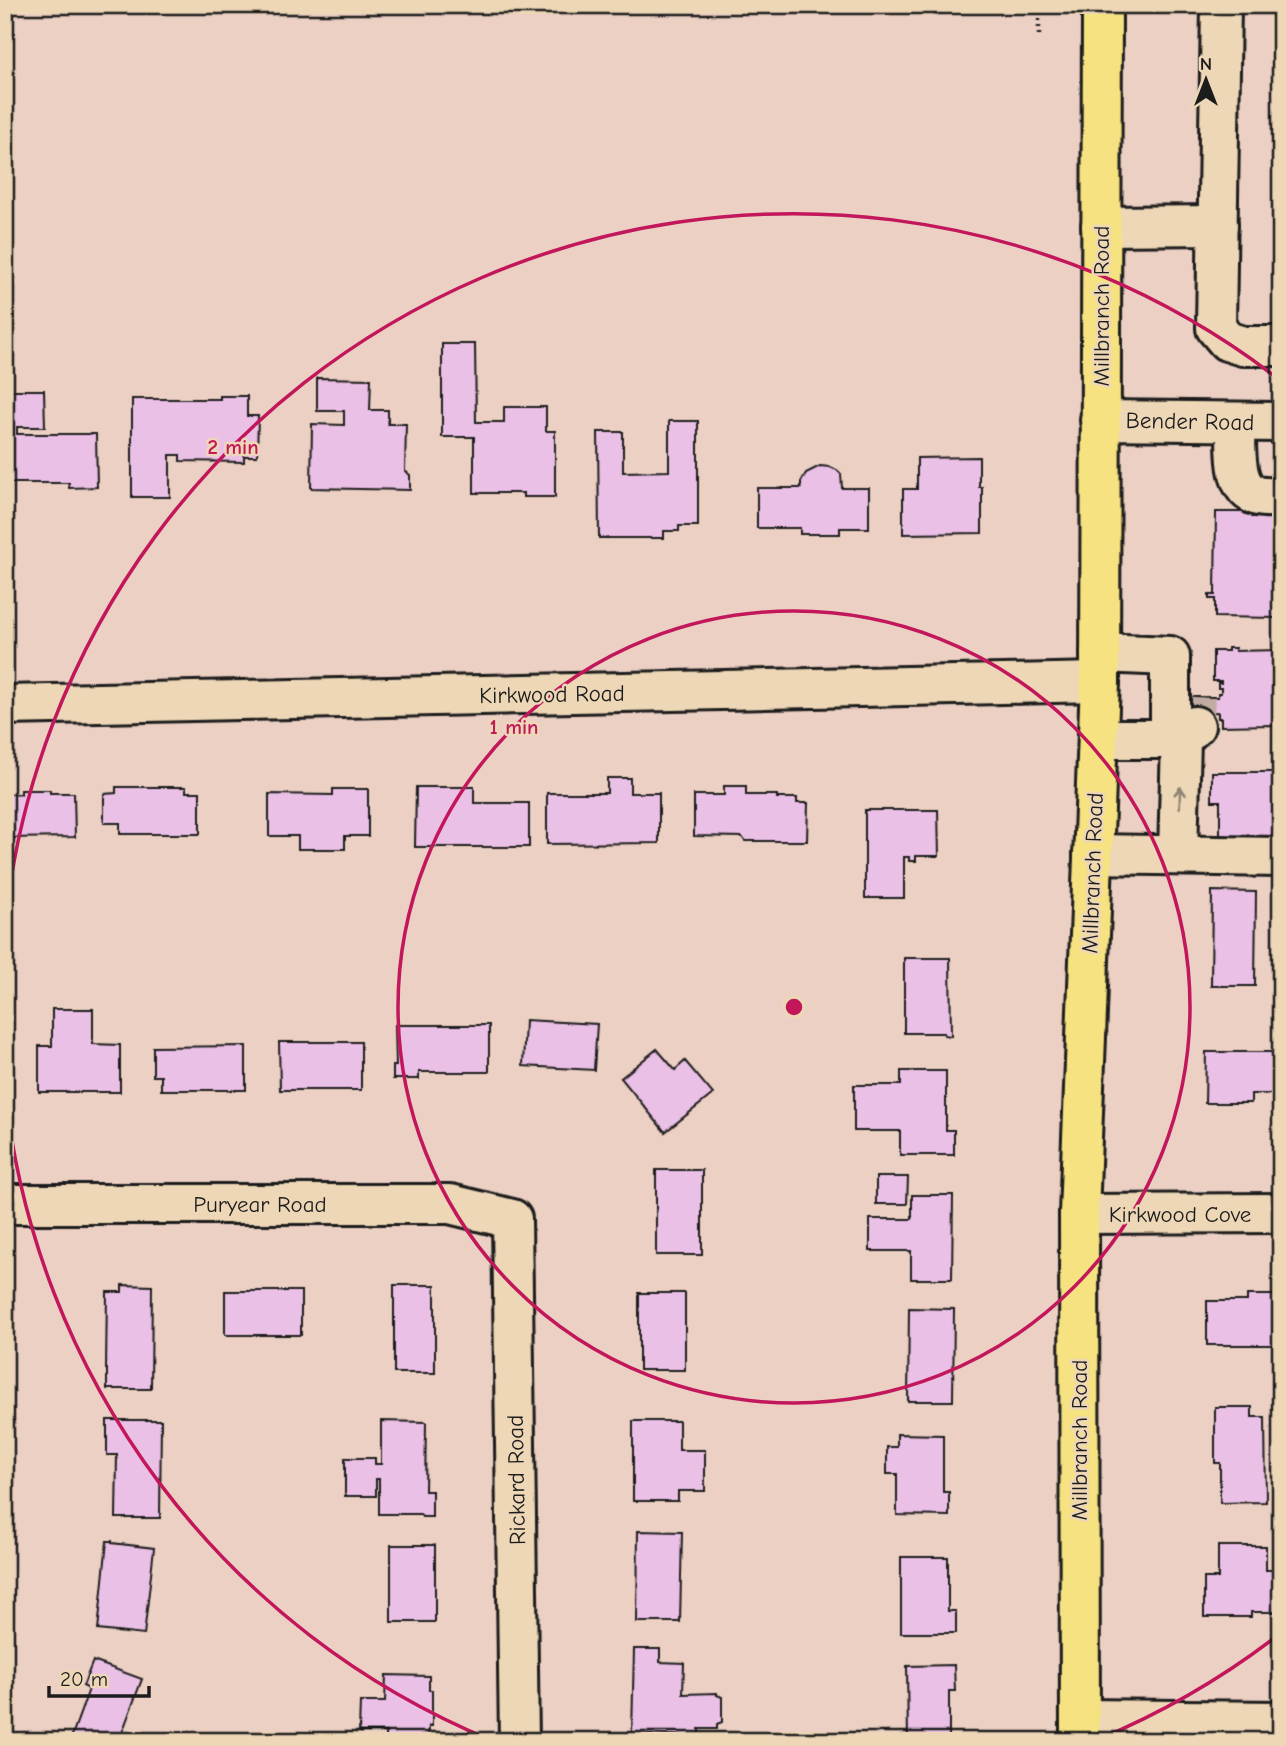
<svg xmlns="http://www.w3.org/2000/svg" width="1286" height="1746" viewBox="0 0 1286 1746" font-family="'Comic Neue',sans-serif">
<rect width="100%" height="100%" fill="#ecd0c4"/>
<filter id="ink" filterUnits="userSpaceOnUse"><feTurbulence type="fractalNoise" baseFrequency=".0143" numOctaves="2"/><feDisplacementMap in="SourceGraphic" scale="14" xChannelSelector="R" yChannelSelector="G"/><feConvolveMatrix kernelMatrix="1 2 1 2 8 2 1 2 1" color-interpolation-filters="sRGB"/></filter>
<g filter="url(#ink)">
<g fill="#ebc0e6" stroke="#1c1c1c" stroke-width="2">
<polygon points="442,344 475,344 476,422 504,422 504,407 546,407 546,431 555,431 555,497 523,497 523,493 474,493 474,437 442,437"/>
<polygon points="317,378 371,379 370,410 388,410 388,424 406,424 405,471 410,475 410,490 311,488 312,424 344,425 344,411 317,411"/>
<polygon points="6,390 44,390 45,427 17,427 17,434 96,434 97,487 69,488 69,483 5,483"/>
<polygon points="220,396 247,396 247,416 258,416 257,456 244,456 244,462 180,461 180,455 170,455 170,497 132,497 132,399 220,399"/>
<polygon points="669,421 698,421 698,526 679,526 679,531 664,531 664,538 599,538 598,432 623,432 623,472 669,471"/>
<polygon points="979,457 979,487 982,487 982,533 903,534 903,489 917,489 917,458"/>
<polygon points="820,466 830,467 837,470 841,474 842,488 869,488 869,528 840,528 840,534 800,534 800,528 757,528 757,488 801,488 801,482 806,473"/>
<polygon points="1216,512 1252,512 1252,517 1279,517 1279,513 1281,513 1281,618 1215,617 1215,599 1209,599 1209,595 1215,595"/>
<polygon points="1228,648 1235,648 1235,651 1281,650 1281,748 1274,748 1274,725 1221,726 1221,718 1218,718 1218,712 1183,713 1185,697 1218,697 1218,693 1221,693 1221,688 1218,688 1218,683 1221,683 1221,681 1213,681 1213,651 1228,651"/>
<polygon points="1212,772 1281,772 1281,827 1278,827 1278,846 1220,845 1220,801 1212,801"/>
<polygon points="607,778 630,778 630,793 659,793 659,843 547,844 547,793 607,793"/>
<polygon points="724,786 746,786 746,795 777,795 777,798 797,798 797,803 808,803 807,841 745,841 742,837 694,836 694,795 724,795"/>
<polygon points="116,787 186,787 186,792 200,792 200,834 120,834 120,823 104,823 104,794 116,793"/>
<polygon points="416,787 474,787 474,803 529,803 529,847 415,847"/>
<polygon points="333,789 368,789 368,836 345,836 345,849 298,849 298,836 269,836 269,794 333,795"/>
<polygon points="21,790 50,790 50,793 74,793 75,837 5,838 5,794 21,794"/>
<polygon points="865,810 938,810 939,856 916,856 916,861 909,861 909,857 904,857 904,898 865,898"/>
<polygon points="1212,891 1256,892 1255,986 1211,986"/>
<polygon points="904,958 950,958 951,1036 944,1035 944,1033 904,1033"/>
<polygon points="52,1009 93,1009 93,1044 120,1045 120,1092 39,1092 39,1046 52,1046"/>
<polygon points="525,1020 597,1024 594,1070 523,1066"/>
<polygon points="395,1025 489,1025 489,1072 419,1072 419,1079 393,1079 393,1066 396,1066"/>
<polygon points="279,1042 361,1042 361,1090 280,1090"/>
<polygon points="246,1046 246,1090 161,1090 161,1076 153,1076 153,1047"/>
<polygon points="657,1049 675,1070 685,1061 713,1094 665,1132 621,1078"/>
<polygon points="1206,1052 1281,1052 1281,1094 1251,1094 1251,1103 1205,1103"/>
<polygon points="901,1071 946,1071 946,1130 954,1130 954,1155 900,1155 900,1131 854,1131 854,1085 901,1085"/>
<rect x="656" y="1170" width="46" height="85"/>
<polygon points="876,1177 908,1177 907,1204 876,1204"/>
<polygon points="912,1195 953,1195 952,1279 911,1279 911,1251 870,1251 870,1219 912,1219"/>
<polygon points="122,1285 152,1286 151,1389 107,1389 107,1369 106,1369 107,1292 122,1292"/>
<rect x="394" y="1285" width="41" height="88"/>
<rect x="225" y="1291" width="76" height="44"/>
<rect x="639" y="1293" width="46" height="77"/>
<polygon points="1247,1295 1281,1295 1281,1345 1207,1345 1207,1301 1247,1301"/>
<polygon points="909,1308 954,1309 953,1401 908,1401"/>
<polygon points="1215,1407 1252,1407 1252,1417 1265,1417 1266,1502 1220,1503 1220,1463 1215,1463"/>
<polygon points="107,1420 161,1420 160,1518 116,1518 117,1455 107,1455"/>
<polygon points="381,1421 426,1422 425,1491 432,1491 432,1517 422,1517 420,1514 379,1514 379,1479 376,1479 376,1496 345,1496 345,1458 375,1458 375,1464 381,1464"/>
<polygon points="633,1421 679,1421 679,1450 705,1450 705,1491 678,1491 678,1501 633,1501"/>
<polygon points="897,1434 943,1435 943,1492 949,1492 949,1516 897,1515 897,1474 887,1474 887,1447 897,1447"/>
<polygon points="638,1531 682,1532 680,1622 637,1622"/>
<polygon points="107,1541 112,1541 112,1543 154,1548 144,1635 98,1630"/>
<rect x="391" y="1545" width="44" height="77"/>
<polygon points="1218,1546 1266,1546 1266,1570 1281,1570 1281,1612 1251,1612 1251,1617 1204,1617 1204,1578 1218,1578"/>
<polygon points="901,1557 948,1557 948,1611 956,1611 956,1633 901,1633"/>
<polygon points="634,1649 660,1649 660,1662 684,1663 683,1694 717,1693 717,1695 722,1697 722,1722 717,1724 717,1729 699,1729 699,1736 632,1734"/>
<polygon points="93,1661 142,1679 119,1741 70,1741 89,1689 83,1686"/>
<polygon points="954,1665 955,1691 949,1691 949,1741 908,1741 907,1666"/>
<polygon points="386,1675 429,1676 429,1690 432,1690 432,1726 429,1726 428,1741 386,1741 386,1732 359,1732 360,1702 385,1702"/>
</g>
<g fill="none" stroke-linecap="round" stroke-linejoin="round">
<polyline stroke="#c2aca2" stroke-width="38" stroke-dasharray="38 19" stroke-linecap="butt" points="1195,713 1196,697"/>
<g stroke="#1c1c1c" stroke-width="44">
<g id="minor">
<polyline points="1221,5 1216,328 1227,341 1243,346 1281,346"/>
<polyline points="1101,226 1218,225"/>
<polyline points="1100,420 1281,422"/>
<path d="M1236,422C1237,444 1231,489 1258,496C1265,498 1274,497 1281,497"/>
<polyline points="1100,653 1170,656 1170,723 1181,739 1178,855"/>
<polyline points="5,705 1100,682"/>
<polyline points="1098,739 1181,739 1195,726"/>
<polyline points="1093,854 1281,857"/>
<polyline points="5,1204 450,1204 512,1219 519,1741"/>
<polyline points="1079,1214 1281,1213"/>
<polyline points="1080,1719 1281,1721"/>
</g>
</g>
<g stroke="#1c1c1c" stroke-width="44">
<polyline id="major" points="1080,1741 1079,1214 1100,682 1102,5"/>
</g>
<polyline stroke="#1c1c1c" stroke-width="4.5" stroke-dasharray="2 5" stroke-linecap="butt" points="1039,35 1039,5"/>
<use href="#minor" stroke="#edd7b6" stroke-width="38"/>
<use href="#major" stroke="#f7e281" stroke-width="38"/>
</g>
<defs><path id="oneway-shaft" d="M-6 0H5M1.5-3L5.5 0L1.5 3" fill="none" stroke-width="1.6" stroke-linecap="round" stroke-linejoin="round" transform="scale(1.75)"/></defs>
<use stroke="#8f8371" href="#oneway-shaft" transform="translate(1180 797) rotate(-88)"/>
</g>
<g fill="none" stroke="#c2185b" stroke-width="3.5">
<circle cx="794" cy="1007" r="396"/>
<path d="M1277 1636A793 793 0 0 1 1097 1740M491 1740A793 793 0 0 1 5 1090M5 924A793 793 0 0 1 1277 378"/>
</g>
<g text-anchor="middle" stroke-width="5" stroke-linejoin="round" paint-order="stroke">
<g font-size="23" fill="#1c1c1c" stroke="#edd7b6">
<text transform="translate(1101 306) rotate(-90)" y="8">Millbranch Road</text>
<text transform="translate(1190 421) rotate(1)" y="8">Bender Road</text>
<text transform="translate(552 694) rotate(-1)" y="8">Kirkwood Road</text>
<text transform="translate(1092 873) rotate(-88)" y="8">Millbranch Road</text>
<text x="260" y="1212">Puryear Road</text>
<text x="1180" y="1222">Kirkwood Cove</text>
<text transform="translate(1079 1440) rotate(-90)" y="8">Millbranch Road</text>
<text transform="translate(516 1480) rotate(-91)" y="8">Rickard Road</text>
</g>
</g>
<circle cx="794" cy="1007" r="10" fill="#c2185b" stroke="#edd7b6" stroke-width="3.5"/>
<g font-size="21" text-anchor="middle" font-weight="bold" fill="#c2185b" stroke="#edd7b6" stroke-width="5" stroke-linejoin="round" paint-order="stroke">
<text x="233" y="454">2 min</text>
<text x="514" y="734">1 min</text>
</g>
<rect width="1286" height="1746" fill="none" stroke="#edd7b6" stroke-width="28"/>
<rect x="14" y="14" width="1258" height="1718" fill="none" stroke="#1c1c1c" stroke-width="2.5" filter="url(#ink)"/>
<g transform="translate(1206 80)" stroke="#edd7b6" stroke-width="5" paint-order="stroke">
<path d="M0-5L12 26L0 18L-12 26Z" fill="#1c1c1c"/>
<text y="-10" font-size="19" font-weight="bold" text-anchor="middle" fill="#1c1c1c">N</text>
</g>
<path d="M49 1686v10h100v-10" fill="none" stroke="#1c1c1c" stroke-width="3.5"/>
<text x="60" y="1686" font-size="21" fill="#1c1c1c" stroke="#edd7b6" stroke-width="5" paint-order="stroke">20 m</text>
</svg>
